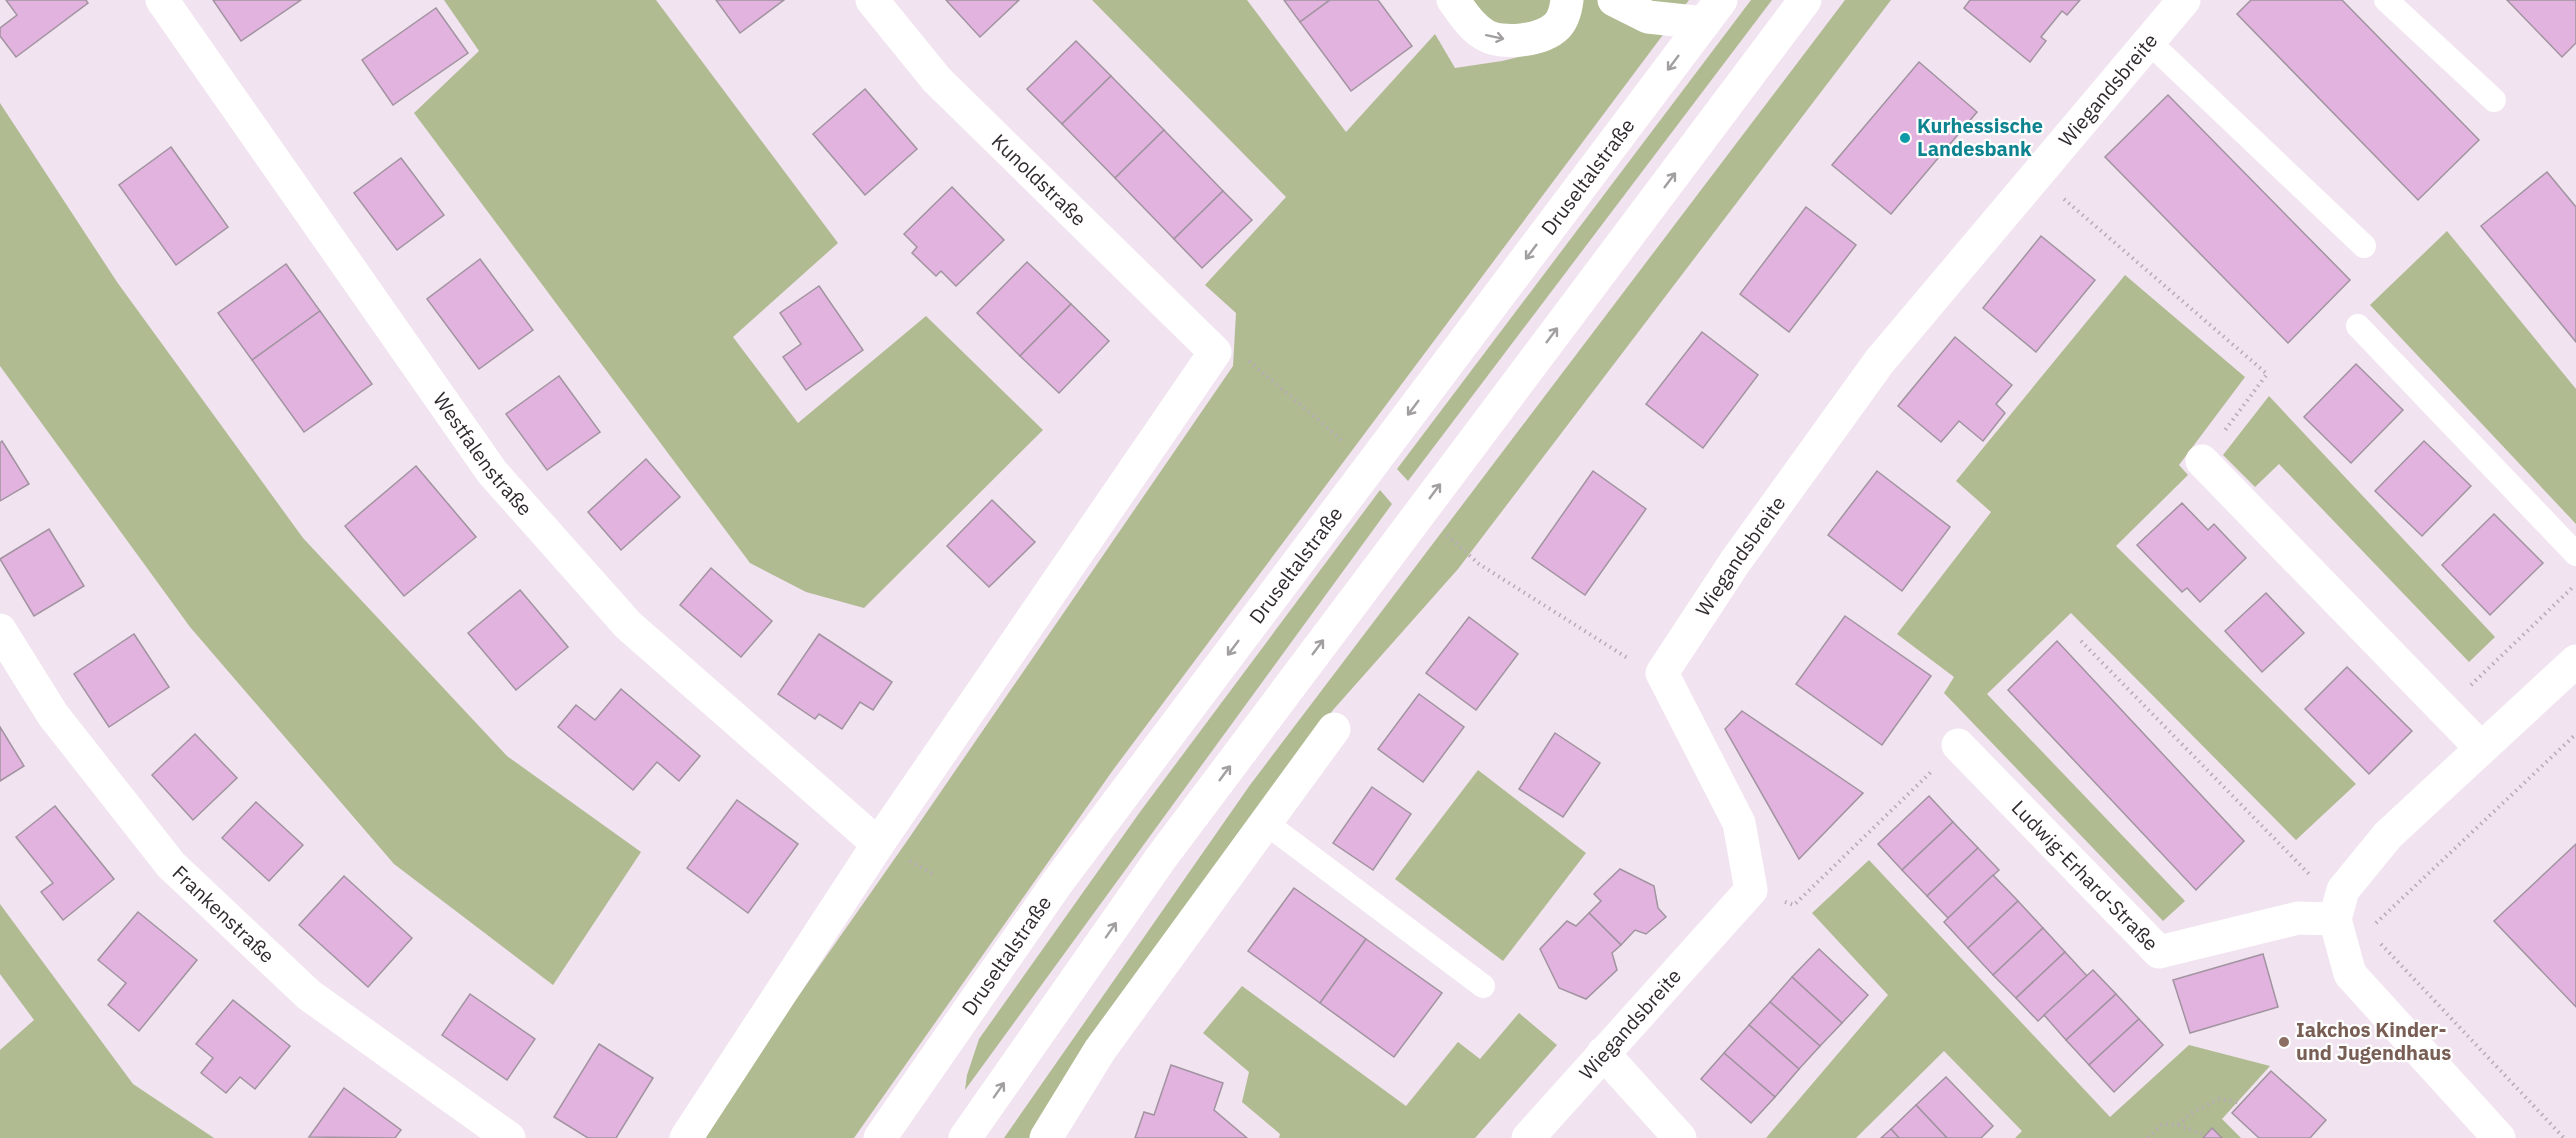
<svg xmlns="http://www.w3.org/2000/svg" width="2576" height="1138" viewBox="0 0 2576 1138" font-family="'IBM Plex Sans',sans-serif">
<rect width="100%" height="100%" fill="#f1e3f0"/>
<g fill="#b0bb91">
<polygon points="444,0 656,0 838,243 733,337 798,423 926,316 1043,430 864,608 806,592 750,563 414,113 479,51"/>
<polygon points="1092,0 1247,0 1346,132 1435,34 1455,68 1502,61 1548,50 1580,0 1689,0 1113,770 854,1138 699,1138 907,841 1233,366 1236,313 1205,285 1286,197"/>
<polygon points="1453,0 1567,0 1518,41"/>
<polygon points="1751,0 1772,0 1408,481 1397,469"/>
<polygon points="1845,0 1891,0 1458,569 1333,710 1268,797 1031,1138 1004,1138 1250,785"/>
<polygon points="0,103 117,282 303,538 507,756 641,852 553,985 394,864 190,627 0,366"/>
<polygon points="2447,231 2576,389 2576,524 2370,305"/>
<polygon points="2125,275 2245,377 2179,465 2188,475 2116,546 2356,784 2296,840 2071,613 1987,694 2185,901 2163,921 1944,693 1954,677 1897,634 1991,512 1956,481"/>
<polygon points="2269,396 2495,637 2469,662 2279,464 2255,487 2223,455"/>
<polygon points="1380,490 1392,504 965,1090 967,1075 979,1039 1140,812"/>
<polygon points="1478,770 1586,853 1503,961 1395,879"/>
<polygon points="1869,860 2110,1117 2189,1045 2270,1066 2222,1119 2241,1138 2015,1138 2022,1131 1944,1051 1856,1138 1766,1138 1888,995 1812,913"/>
<polygon points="0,904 133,1084 214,1138 0,1138 0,1050 34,1020 0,974"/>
<polygon points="1242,986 1406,1106 1458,1042 1480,1059 1519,1013 1557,1045 1475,1138 1279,1138 1280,1134 1242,1102 1249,1072 1203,1033"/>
</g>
<g fill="#e2b3df" stroke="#a194a0" stroke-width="1.5">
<polygon points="6,0 86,0 88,3 16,57 0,36 0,28 17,15"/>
<polygon points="213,0 301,0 241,41"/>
<polygon points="716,0 784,0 740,33"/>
<polygon points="946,0 1019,0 980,37"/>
<polygon points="1284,0 1330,0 1300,22"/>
<polygon points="1330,0 1378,0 1412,46 1351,91 1300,22"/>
<polygon points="1970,0 2080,0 2067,15 2062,11 2041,37 2046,41 2030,62 1964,8"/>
<polygon points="2251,0 2342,0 2479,140 2418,200 2237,14"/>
<polygon points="2507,0 2576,0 2576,43 2562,57"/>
<polygon points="436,8 468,53 393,105 362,60"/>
<polygon points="1076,41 1111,76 1062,124 1027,89"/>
<polygon points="1919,62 1977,112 1891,214 1832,165"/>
<polygon points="1111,76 1164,130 1115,178 1062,124"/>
<polygon points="865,89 917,149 865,195 813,134"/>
<polygon points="2168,95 2350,280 2288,343 2105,157"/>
<polygon points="1164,130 1223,191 1174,239 1115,178"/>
<polygon points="171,147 228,227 176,265 119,185"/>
<polygon points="401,158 444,215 397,250 354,193"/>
<polygon points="2547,172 2576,207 2576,342 2481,226"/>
<polygon points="952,187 1004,240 956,286 941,271 936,276 912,253 917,247 904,234"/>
<polygon points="1223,191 1252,220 1202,268 1174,239"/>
<polygon points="1806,207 1856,245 1789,332 1740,294"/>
<polygon points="2041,236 2095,280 2036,352 1983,308"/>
<polygon points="480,259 533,330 479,369 427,299"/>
<polygon points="1027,262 1071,304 1020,356 977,313"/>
<polygon points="286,264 320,311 252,360 218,313"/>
<polygon points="819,286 863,350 806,390 783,357 801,344 780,313"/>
<polygon points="1071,304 1109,341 1059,393 1020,356"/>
<polygon points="320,311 372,384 304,432 252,360"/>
<polygon points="1702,332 1758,375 1703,448 1646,404"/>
<polygon points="1955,337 2012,385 1996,404 2005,413 1983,441 1959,421 1941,442 1898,406"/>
<polygon points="2356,364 2403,410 2351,463 2304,417"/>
<polygon points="559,376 600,432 547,470 506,414"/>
<polygon points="2,441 29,484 0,501 0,443"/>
<polygon points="2424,441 2471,486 2422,536 2375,491"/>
<polygon points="646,459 680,497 621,550 588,512"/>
<polygon points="416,466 476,537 404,596 345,526"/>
<polygon points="1593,471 1646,509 1585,595 1532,558"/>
<polygon points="1877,471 1950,527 1902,591 1828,535"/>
<polygon points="992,500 1035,542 989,587 947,546"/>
<polygon points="2182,503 2208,530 2214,524 2246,558 2200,602 2187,588 2182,592 2137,545"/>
<polygon points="2494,514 2543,563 2490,615 2442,565"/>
<polygon points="49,529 84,586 34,616 0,559"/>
<polygon points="711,568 772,621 741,657 680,605"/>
<polygon points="520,590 568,647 516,690 468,633"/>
<polygon points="2266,593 2304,633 2262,672 2225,631"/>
<polygon points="1845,616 1931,676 1882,745 1796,684"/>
<polygon points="1469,617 1518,654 1476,710 1426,673"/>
<polygon points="134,634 169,687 109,727 74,674"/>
<polygon points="819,634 892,682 873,710 860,702 842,729 819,714 815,719 778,694"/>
<polygon points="2057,641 2244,841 2196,890 2008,690"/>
<polygon points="2347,667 2412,731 2369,774 2305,709"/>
<polygon points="621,689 700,756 679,781 657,762 633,790 558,727 576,705 595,720"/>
<polygon points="1419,694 1464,727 1423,782 1378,749"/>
<polygon points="1742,711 1863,793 1799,859 1725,729"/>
<polygon points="0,727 24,766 0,781"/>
<polygon points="1555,733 1600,763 1563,817 1519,789"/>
<polygon points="195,734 237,778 193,820 152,775"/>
<polygon points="1372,787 1411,814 1373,870 1333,843"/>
<polygon points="1929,796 1953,822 1902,870 1878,844"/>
<polygon points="737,800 798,844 748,913 687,868"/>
<polygon points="256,802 303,845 269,881 222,838"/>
<polygon points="55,806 114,879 63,920 41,892 53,883 16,837"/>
<polygon points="1953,822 1978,848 1927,896 1902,870"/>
<polygon points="2576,844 2576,1007 2494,921"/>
<polygon points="1978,848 1999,870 1948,918 1927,896"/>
<polygon points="1620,869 1654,886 1658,908 1666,917 1646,934 1635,930 1621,945 1589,913 1601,901 1594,894"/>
<polygon points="1993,875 2018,901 1968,948 1944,922"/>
<polygon points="344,876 412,938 368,987 299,925"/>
<polygon points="1294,888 1366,939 1320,1003 1248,951"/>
<polygon points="2018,901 2043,928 1993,975 1968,948"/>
<polygon points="138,912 197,960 139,1031 108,1005 126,983 98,960"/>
<polygon points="1589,913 1621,945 1612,953 1617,970 1586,999 1559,988 1540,949 1567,921 1576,926"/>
<polygon points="2043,928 2065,952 2016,998 1993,975"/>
<polygon points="1366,939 1442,993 1394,1057 1320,1003"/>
<polygon points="1819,949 1868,995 1842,1023 1792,977"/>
<polygon points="2065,952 2087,976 2038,1021 2016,998"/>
<polygon points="2263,954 2278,1007 2190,1033 2173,980"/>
<polygon points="2093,970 2116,994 2066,1040 2044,1015"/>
<polygon points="1792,977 1842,1023 1820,1046 1770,1002"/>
<polygon points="470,994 535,1039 507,1080 442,1035"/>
<polygon points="2116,994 2139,1019 2089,1065 2066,1040"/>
<polygon points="233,1000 290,1046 255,1089 240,1077 226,1093 201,1073 213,1058 196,1044"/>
<polygon points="1770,1002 1820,1046 1799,1069 1749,1025"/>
<polygon points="2139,1019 2163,1045 2114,1092 2089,1065"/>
<polygon points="1749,1025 1799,1069 1775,1097 1724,1053"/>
<polygon points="599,1044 653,1078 616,1138 588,1138 554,1117"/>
<polygon points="1724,1053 1775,1097 1751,1123 1701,1079"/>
<polygon points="1171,1065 1223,1083 1214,1110 1247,1138 1135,1138 1144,1112 1154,1115"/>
<polygon points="2271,1071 2326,1120 2310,1138 2259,1138 2232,1113"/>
<polygon points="1946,1077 1993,1126 1981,1138 1947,1138 1916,1105"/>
<polygon points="344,1088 401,1130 395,1138 309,1137"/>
<polygon points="1916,1105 1947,1138 1899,1138 1891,1129"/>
<polygon points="2212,1128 2222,1138 2203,1138"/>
<polygon points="1891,1129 1899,1138 1881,1138"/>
</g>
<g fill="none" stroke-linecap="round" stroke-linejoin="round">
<g stroke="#b7abb6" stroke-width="4" stroke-dasharray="1.5 4.5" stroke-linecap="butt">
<polyline points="2064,199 2267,374 2223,433"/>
<polyline points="1249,361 1344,442"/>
<polyline points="1447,535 1479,564 1629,659"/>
<polyline points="2081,641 2309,874"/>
<polyline points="2471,685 2574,586"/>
<polyline points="910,861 933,874"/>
<polyline points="1785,902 1794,905 1932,771"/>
<polyline points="2376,923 2576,734"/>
<polyline points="2381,944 2564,1138"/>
<polyline points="2178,1125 2190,1114 2219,1099 2241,1103"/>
<polyline points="2148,1138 2162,1124 2178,1125 2205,1135"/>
</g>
<g stroke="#fff" stroke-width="24">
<polyline points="2386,0 2494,100"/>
<polyline points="2149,42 2364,246"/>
<polyline points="2358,326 2576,554"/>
<polyline points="1266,823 1483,986"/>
</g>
<g stroke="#fff" stroke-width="33">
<path id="s1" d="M162,0L492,472L628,625L878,844"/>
<path d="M1453,0C1463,13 1471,27 1485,35C1502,45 1542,41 1557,26C1563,20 1566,8 1567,0"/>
<polyline points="1614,0 1648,17 1704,23"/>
<polyline points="2202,461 2480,747"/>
<path id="s2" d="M0,630L53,715L171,865L309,995L509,1138"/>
<path id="s3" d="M1958,745L2159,952L2298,918L2335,919"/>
<polyline points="1603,1053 1680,1138"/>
<polyline points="686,1138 878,844 1215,352 937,80 872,0"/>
<polyline points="1046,1138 1100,1050 1334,729"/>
<path id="s4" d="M1528,1138L1751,890L1739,823L1662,673L1735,562L1879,362L2184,0"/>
<polyline points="2499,1138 2350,974 2335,919 2343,890 2388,835 2576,661"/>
</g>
<g stroke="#fff" stroke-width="33">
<path id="s5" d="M880,1138L1057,883L1721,0"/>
<polyline points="965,1138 1161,858 1805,0"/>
</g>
</g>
<defs><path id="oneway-shaft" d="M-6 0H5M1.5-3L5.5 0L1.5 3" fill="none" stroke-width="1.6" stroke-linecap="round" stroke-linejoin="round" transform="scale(1.5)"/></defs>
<g stroke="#a29fa1">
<use href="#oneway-shaft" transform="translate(1495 37) rotate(12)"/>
<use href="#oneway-shaft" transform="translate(1673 63) rotate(127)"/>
<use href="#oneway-shaft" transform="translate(1670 180) rotate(-53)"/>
<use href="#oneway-shaft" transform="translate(1531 252) rotate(127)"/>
<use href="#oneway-shaft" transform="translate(1552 335) rotate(-53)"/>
<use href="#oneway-shaft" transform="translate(1413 408) rotate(127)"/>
<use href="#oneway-shaft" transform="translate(1435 491) rotate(-53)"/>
<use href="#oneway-shaft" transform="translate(1318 647) rotate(-53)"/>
<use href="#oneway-shaft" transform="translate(1233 648) rotate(127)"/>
<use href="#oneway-shaft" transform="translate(1225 773) rotate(-53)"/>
<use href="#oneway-shaft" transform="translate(1111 930) rotate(-55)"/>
<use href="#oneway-shaft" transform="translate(999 1090) rotate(-55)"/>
</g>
<circle fill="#0f9aa8" stroke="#fff" stroke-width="2" cx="1905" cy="138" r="6"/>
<circle fill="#8d6e63" stroke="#fff" stroke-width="2" cx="2284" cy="1042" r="6"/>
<g text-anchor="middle" stroke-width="4.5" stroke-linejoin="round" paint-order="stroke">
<g font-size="20" fill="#302a2f" stroke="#fff">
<text dy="7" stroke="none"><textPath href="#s4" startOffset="1305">Wiegandsbreite</textPath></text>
<text dy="7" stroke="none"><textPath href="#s5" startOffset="1194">Druseltalstraße</textPath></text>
<text transform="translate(1039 180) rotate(44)" y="7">Kunoldstraße</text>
<text dy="7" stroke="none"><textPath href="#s1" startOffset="556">Westfalenstraße</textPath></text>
<text dy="7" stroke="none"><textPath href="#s4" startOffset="711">Wiegandsbreite</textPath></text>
<text dy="7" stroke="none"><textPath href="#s5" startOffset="708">Druseltalstraße</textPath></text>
<text dy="7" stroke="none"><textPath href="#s3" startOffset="182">Ludwig-Erhard-Straße</textPath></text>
<text dy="7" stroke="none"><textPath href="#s2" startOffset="363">Frankenstraße</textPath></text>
<text dy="7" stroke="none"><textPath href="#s5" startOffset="222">Druseltalstraße</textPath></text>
<text dy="7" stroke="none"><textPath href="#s4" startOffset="153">Wiegandsbreite</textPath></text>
</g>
<g font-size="20" font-weight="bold" fill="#0d838f" stroke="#fff" text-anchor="start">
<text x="1917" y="133">Kurhessische<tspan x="1917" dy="23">Landesbank</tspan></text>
</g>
<g font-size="20" font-weight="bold" fill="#785e54" stroke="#fff" text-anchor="start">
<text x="2296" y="1037">Iakchos Kinder-<tspan x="2296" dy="23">und Jugendhaus</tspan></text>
</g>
</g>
</svg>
